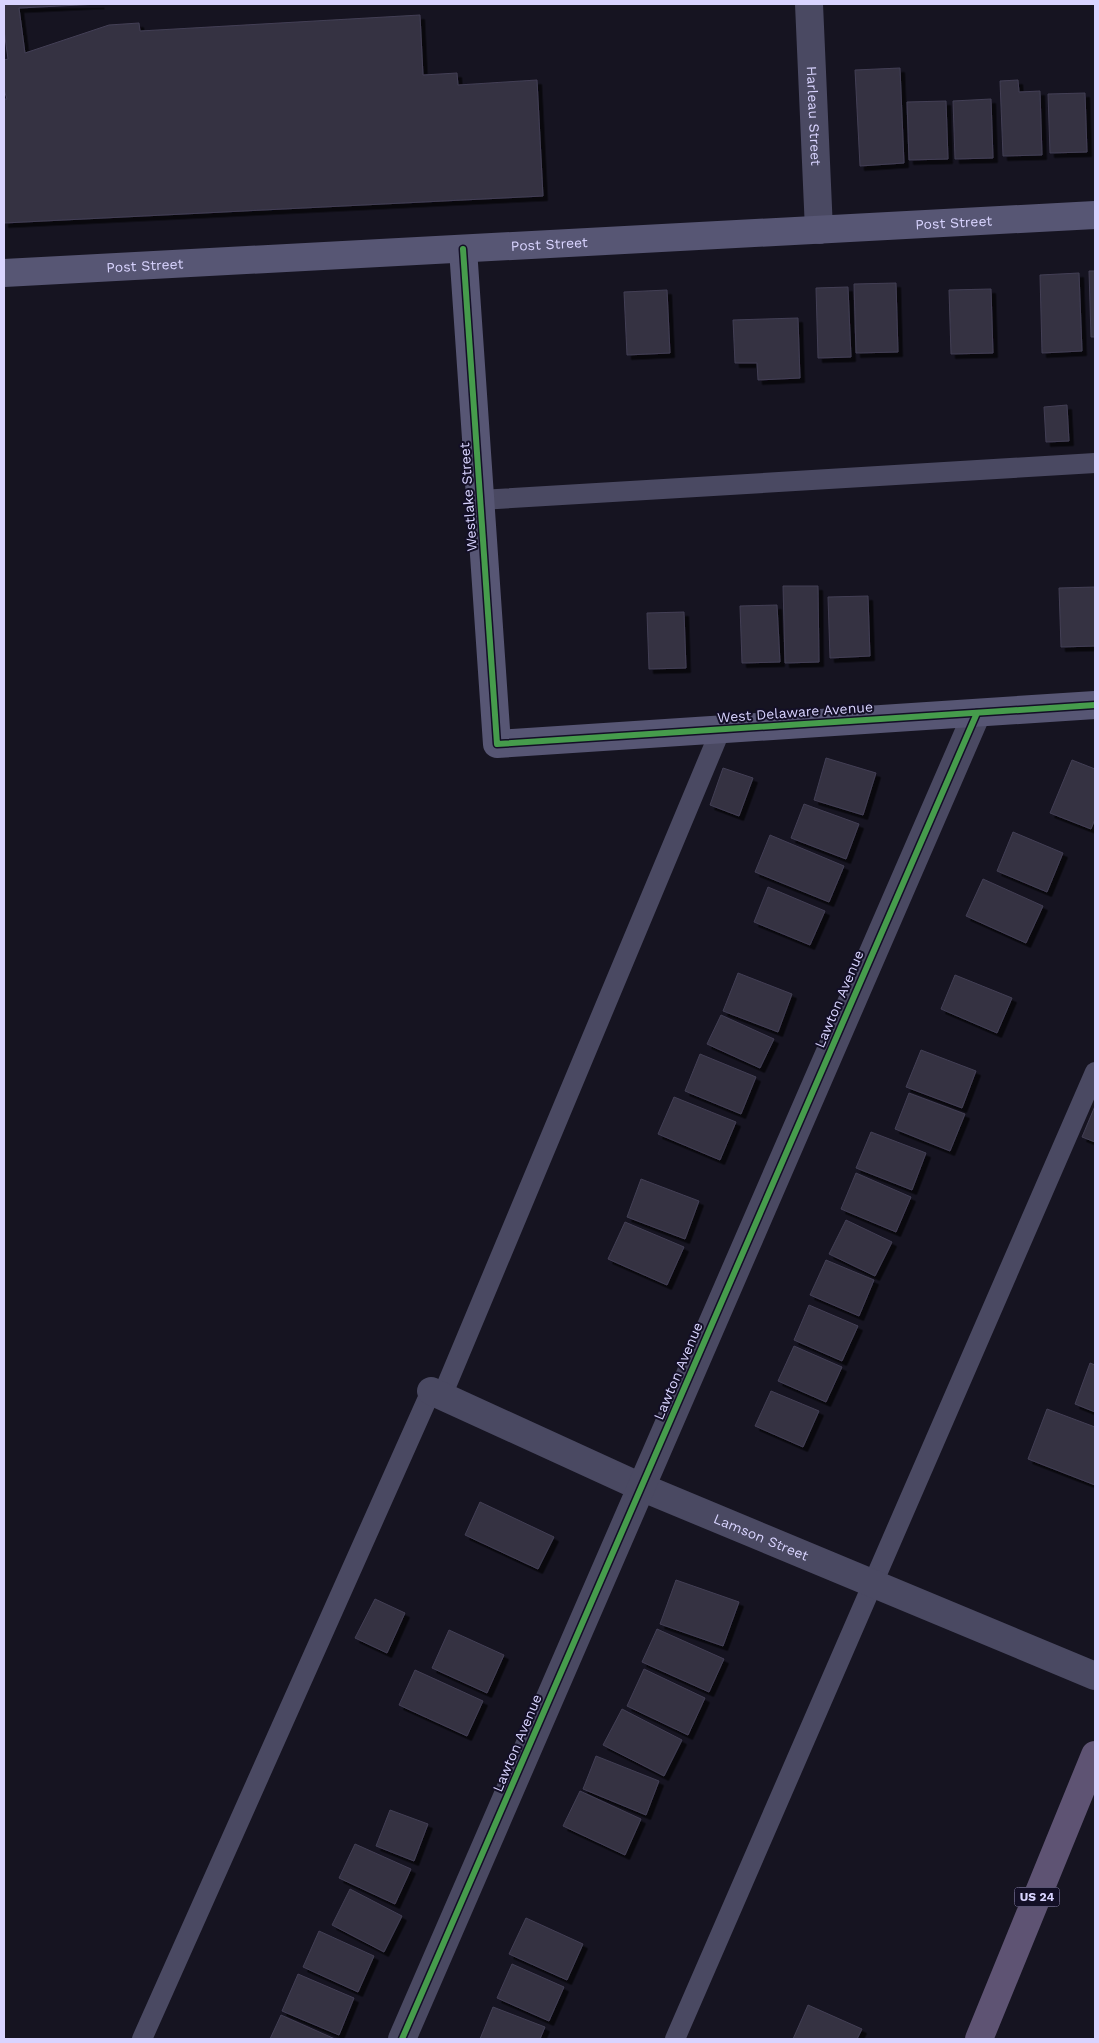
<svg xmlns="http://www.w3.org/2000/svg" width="1099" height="2043" viewBox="0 0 1099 2043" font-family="'Work Sans',sans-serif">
<defs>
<filter id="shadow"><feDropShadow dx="4.5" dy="4.5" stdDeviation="0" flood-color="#0009"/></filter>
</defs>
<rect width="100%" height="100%" fill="#161421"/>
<g fill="#343243" stroke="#433f54" filter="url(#shadow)">
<polygon points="4,4 100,4 19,8 25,53 109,25 139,23 140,31 420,15 423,75 457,73 458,85 537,80 543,196 4,223 4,99 7,99 4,90 4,60 8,59 4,30"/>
<polygon points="900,68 904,163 860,166 855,70"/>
<polygon points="1018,80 1019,92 1040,91 1042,155 1003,156 1000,81"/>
<polygon points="1085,93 1087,152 1050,153 1048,94"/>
<polygon points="991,99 993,158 955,159 953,101"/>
<polygon points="946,101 948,159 909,160 907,102"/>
<polygon points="1089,271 1095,271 1095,337 1091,337"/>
<polygon points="1079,273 1082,351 1042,353 1040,275"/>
<polygon points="896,283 898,352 856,353 854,284"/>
<polygon points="848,287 851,357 818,358 816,288"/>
<polygon points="991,289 993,353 951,354 949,290"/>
<polygon points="667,290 670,353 627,355 624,292"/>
<polygon points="798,318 800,378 758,380 757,363 735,363 733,320"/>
<polygon points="1067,405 1069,441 1046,442 1044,407"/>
<polygon points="783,586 818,586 819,662 785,663"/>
<polygon points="1095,587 1095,646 1061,647 1059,588"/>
<polygon points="868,596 870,656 830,658 828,597"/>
<polygon points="777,605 780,662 742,663 740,606"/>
<polygon points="684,612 686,668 649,669 647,613"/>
<polygon points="826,758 876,773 863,815 814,800"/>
<polygon points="1072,760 1095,769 1095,819 1091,829 1050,813"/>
<polygon points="723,768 753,778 739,816 710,805"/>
<polygon points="804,804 859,824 846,859 791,838"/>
<polygon points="1013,832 1063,853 1047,892 997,871"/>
<polygon points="770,835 844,866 829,902 755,872"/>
<polygon points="983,879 1043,906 1026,943 966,916"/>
<polygon points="768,887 825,911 810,945 754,922"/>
<polygon points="738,973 792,994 778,1032 723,1011"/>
<polygon points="955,975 1012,998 997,1033 941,1009"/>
<polygon points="721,1015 774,1039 760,1068 707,1044"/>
<polygon points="921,1050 976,1071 962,1108 906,1087"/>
<polygon points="700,1054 756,1077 741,1114 685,1091"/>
<polygon points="909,1093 965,1114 950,1151 895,1129"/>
<polygon points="674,1097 736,1122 720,1160 658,1134"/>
<polygon points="1095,1106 1095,1142 1082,1137"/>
<polygon points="871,1132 926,1153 912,1190 856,1168"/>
<polygon points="856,1173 911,1197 896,1232 841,1209"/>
<polygon points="641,1179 699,1201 685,1239 627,1217"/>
<polygon points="846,1220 892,1242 875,1276 829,1254"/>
<polygon points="625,1222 684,1247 667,1285 608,1259"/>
<polygon points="826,1260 874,1280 859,1316 810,1295"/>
<polygon points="809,1305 858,1326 842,1361 794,1340"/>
<polygon points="794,1346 842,1367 826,1402 778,1381"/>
<polygon points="1090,1363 1095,1365 1095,1412 1075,1404"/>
<polygon points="771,1391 819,1411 803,1447 755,1426"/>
<polygon points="1047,1409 1095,1427 1095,1485 1028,1459"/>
<polygon points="480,1502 554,1537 538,1569 465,1535"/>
<polygon points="676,1580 739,1602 723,1646 660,1624"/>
<polygon points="375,1599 405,1613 387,1653 355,1638"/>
<polygon points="657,1629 724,1659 709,1692 642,1662"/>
<polygon points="449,1630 504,1655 487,1693 432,1668"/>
<polygon points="644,1669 705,1698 688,1735 627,1706"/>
<polygon points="415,1670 483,1701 467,1736 399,1705"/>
<polygon points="622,1709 682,1740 664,1776 603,1745"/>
<polygon points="596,1756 659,1781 646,1815 583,1789"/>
<polygon points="580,1791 641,1819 625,1855 563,1826"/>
<polygon points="390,1810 428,1824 414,1861 376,1846"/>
<polygon points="355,1844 411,1869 395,1904 339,1878"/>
<polygon points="350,1889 402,1916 384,1952 332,1925"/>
<polygon points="526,1918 583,1944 567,1980 509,1954"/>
<polygon points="319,1931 374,1956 358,1992 303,1967"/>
<polygon points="512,1964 564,1987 549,2021 497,1998"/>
<polygon points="298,1974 354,1998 339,2035 282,2011"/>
<polygon points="808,2005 862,2029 857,2039 793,2039"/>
<polygon points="493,2007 545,2027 540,2039 480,2039"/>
<polygon points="281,2015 335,2039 270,2039"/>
</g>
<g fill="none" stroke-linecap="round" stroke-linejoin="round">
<g stroke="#4a4962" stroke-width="20">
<polyline points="480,500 1095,463"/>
<polyline points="442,1396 721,729"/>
<polyline points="142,2039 431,1391"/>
<polyline points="675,2039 1095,1072"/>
</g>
<g stroke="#4a4962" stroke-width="28">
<path id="s1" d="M809,4L819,230"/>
<path id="s2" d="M431,1391L641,1487L1095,1676"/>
<polyline points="402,2039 977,713"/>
</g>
<g stroke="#575674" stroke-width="28">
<polyline points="463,249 497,744 1095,705"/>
<path id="s3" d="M4,273L1095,215"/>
</g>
<polyline stroke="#5e5373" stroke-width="28" points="979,2039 1095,1755"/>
<g stroke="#130f26" stroke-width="9">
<g id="cycleway">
<polyline points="463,249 497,744 1095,705"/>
<polyline points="402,2039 977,713"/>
</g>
</g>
<use href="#cycleway" stroke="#469c4c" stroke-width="6"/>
</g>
<g text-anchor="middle" stroke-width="4" stroke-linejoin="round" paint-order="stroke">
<rect fill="#130f26" stroke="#9e99be" stroke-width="1" x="1014.5" y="1887.5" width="45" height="19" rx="4"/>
<g font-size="12" font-weight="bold" fill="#d9d4ff">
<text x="1037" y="1901">US 24</text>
</g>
<g font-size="14" fill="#d9d4ff" stroke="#130f26">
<text dy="5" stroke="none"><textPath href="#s1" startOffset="112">Harleau Street</textPath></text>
<text dy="5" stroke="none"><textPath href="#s3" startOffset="951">Post Street</textPath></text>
<text dy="5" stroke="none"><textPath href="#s3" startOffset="546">Post Street</textPath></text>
<text dy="5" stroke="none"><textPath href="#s3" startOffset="141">Post Street</textPath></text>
<text transform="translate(468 497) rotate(-94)" y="5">Westlake Street</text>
<text transform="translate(795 712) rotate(-4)" y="5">West Delaware Avenue</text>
<text transform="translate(839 999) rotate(-67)" y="5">Lawton Avenue</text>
<text transform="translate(678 1371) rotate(-67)" y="5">Lawton Avenue</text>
<text dy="5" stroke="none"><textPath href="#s2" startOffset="361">Lamson Street</textPath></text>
<text transform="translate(517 1743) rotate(-67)" y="5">Lawton Avenue</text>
</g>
</g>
<rect width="1099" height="2043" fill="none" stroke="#d9d4ff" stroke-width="10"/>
</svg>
